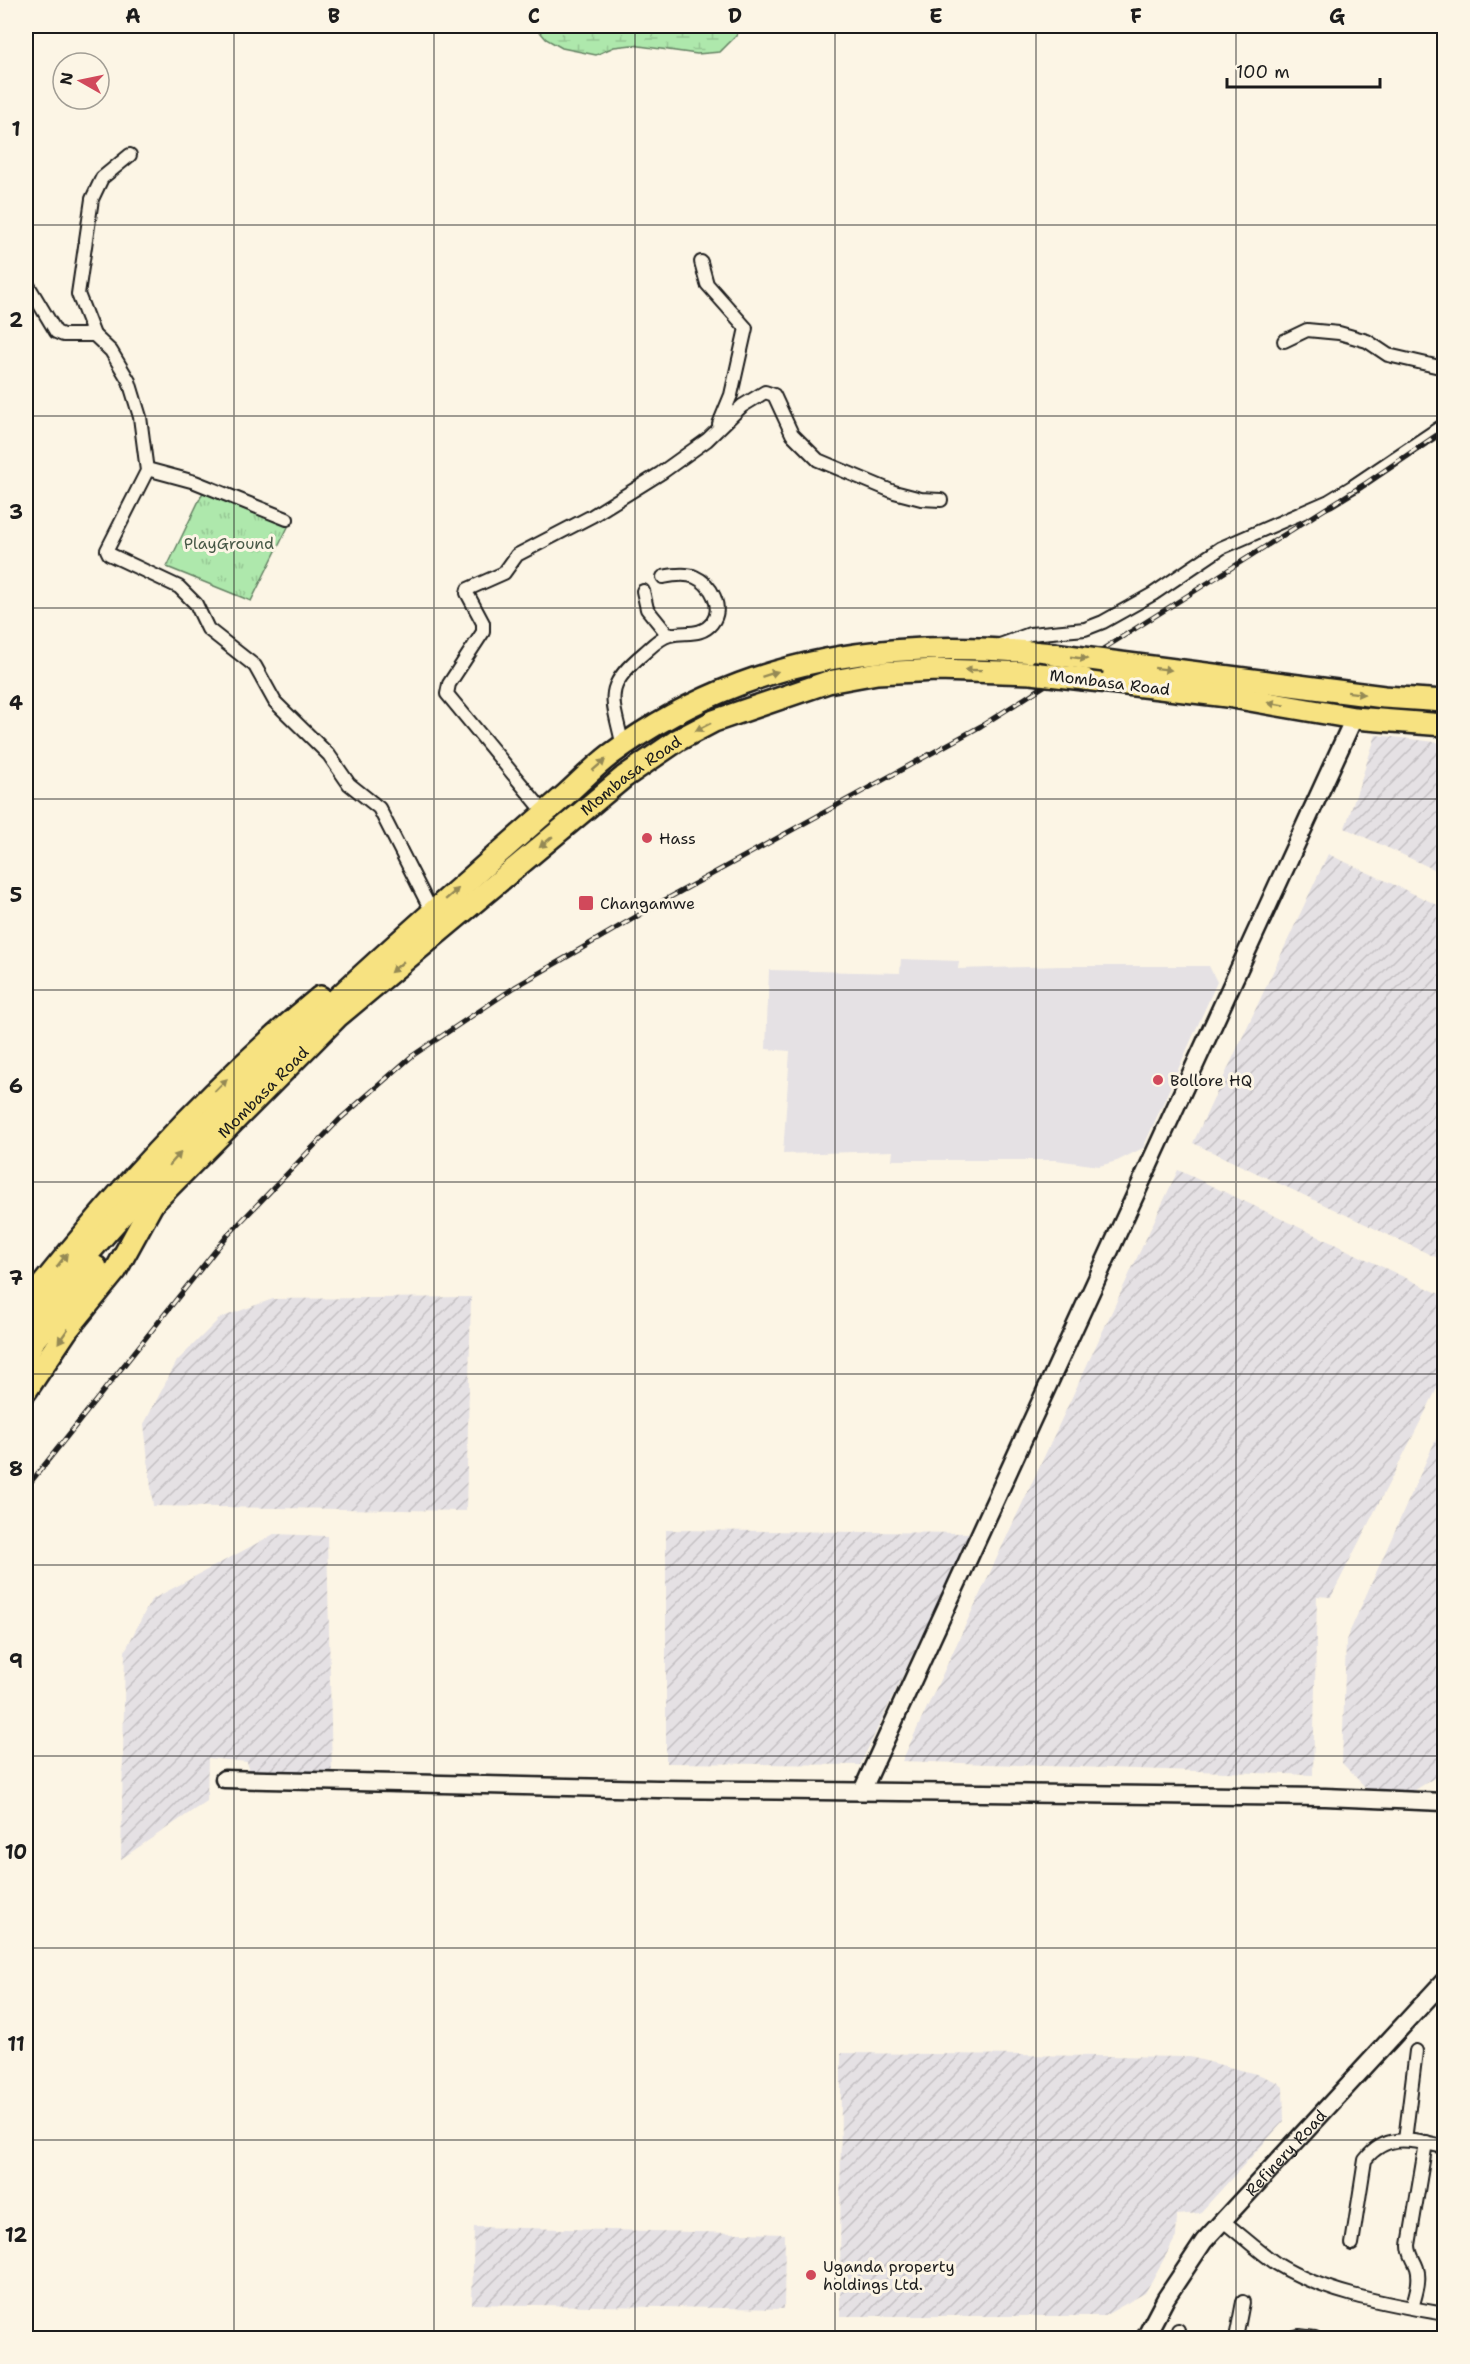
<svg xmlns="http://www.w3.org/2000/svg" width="1470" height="2364" viewBox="0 0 1470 2364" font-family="'Shantell Sans',sans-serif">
<defs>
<pattern id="industrial-furrows" width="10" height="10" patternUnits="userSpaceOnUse" patternTransform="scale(1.5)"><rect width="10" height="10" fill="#e5e1e4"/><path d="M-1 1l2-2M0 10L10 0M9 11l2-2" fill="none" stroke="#c4c0c3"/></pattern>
<pattern id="wetland-marsh" width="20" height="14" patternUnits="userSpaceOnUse" patternTransform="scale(1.5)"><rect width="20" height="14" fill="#aee8ac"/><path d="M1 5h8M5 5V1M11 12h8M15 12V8" fill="none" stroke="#95c693"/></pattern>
<pattern id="park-tufts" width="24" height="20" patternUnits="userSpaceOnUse" patternTransform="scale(1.5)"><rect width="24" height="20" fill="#aee8ac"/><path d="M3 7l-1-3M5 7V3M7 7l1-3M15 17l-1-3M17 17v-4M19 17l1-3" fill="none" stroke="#95c693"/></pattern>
</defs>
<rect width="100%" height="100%" fill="#fcf5e5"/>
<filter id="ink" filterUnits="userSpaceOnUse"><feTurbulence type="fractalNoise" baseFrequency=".0167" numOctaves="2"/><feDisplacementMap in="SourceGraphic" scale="12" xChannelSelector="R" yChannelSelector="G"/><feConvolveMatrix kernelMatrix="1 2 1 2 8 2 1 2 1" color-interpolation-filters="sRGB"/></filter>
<g filter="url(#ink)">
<polygon fill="#e5e1e4" points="901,959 959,961 958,969 1062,966 1209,966 1217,982 1143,1148 1117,1161 1099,1166 1056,1160 892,1160 893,1151 783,1154 790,1051 766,1049 769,970 900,973"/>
<g fill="url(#industrial-furrows)">
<polygon points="1376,735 1444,743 1444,874 1345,828"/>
<polygon points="1328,854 1444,908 1444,1261 1193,1143"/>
<polygon points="1178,1170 1444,1296 1444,1375 1331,1597 1317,1596 1313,1775 902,1761"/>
<polygon points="471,1297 466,1511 153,1506 144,1424 177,1361 220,1318 273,1299"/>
<polygon points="1444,1421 1444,1688 1441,1692 1442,1773 1412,1792 1369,1791 1342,1763 1346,1640"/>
<polygon points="666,1530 971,1533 860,1765 666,1763"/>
<polygon points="274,1534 327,1536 332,1775 250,1772 247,1762 208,1758 207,1801 121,1859 125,1651 151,1600"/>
<polygon points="841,2053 1190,2057 1260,2075 1277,2082 1283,2087 1284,2121 1200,2213 1177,2215 1176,2237 1145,2293 1104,2316 840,2316"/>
<polygon points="474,2227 785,2234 784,2309 472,2304"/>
</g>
<polygon fill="url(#wetland-marsh)" stroke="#658264" stroke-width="1.5" points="535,26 742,26 736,36 720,52 697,54 632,45 614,47 596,55 562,48 546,39"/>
<polygon fill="url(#park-tufts)" stroke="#658264" stroke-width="1.5" points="207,484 292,519 251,601 167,567"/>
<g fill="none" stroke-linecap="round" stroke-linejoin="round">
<g stroke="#1c1c1c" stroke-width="16">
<g id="street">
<polyline points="701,262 707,284 746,328 731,395 719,424"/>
<polyline points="28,285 56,332 63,335 94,335 111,351 129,381 140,417 147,471 107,550 109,554 179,587 196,604 208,629 255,666 275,702 329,755 349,784 379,808 432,912"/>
<polyline points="94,335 78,294 92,199 102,178 130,155"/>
<polyline points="1284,341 1307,330 1339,333 1367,341 1388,355 1444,368"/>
<polyline points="147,469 195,482 287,519"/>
<polyline points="643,591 647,609 668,635"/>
<polyline points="1000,645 1030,634 1085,629 1103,622 1153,594 1221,548 1329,501 1352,487 1444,425"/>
<path d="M623,747C613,698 601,689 644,653C651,647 660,637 670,635C685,631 701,637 712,623C724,607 711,584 695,577C686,573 673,575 663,577"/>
<polyline points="545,813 447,694 449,684 483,632 483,623 467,593 468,589 504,573 517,555 592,516 661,473 707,440 742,406 765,392 774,395 792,434 818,460 894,492 921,499 941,500"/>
<polyline points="1405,2140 1416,2051"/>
<path d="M1223,2221C1241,2235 1258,2251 1277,2264C1326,2294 1389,2304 1444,2314"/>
<path d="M1352,2244L1365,2160C1387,2131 1414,2141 1444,2147"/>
<path d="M1412,2308C1415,2296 1421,2281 1417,2268C1414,2259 1409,2255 1409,2245L1426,2143"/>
<polyline points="1177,2338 1178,2330"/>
<polyline points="1236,2338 1243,2302"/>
<polyline points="1292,2338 1299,2336 1315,2338"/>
</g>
</g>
<g stroke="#1c1c1c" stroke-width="21">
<g id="secondary">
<polyline points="224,1779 658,1789 1325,1797 1444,1802"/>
<polyline points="862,1791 1354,718"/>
<path id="s1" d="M1145,2338L1166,2298L1204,2241L1444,1981"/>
</g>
</g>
<g stroke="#1c1c1c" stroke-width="26">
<g id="highway">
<polyline points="1105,661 1384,697 1444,701"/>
<polyline points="1084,679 1227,696 1354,718 1444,725"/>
<path id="s2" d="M151,1205L337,1017L624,777L678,740L714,721L828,682L877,673L937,670L1031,673"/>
<path d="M31,1299C118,1189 212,1086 320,997"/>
<path d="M26,1329C157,1163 311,1018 470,879C500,852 531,825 562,798C578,784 593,768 610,755C649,726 695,701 740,684C840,646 948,643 1053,654"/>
<polyline points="26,1356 35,1339 96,1267"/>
<polyline points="26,1391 67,1330 116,1270 154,1201"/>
</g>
</g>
<use href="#street" stroke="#fcf5e5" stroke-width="12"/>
<use href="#secondary" stroke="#fcf5e5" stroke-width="16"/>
<use href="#highway" stroke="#f7e281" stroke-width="21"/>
<g stroke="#1c1c1c" stroke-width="5">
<polyline id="rail" points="26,1488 227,1236 340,1119 412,1056 515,987 665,900 981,726 1366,483 1444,430"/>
</g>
<use href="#rail" stroke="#fcf5e5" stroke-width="3" stroke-dasharray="9" stroke-linecap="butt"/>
<g stroke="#1c1c1c" stroke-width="26" stroke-linecap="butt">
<g id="highway-bridge">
<polyline points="1053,654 1105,661"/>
<polyline points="1031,673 1084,679"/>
</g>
</g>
<use href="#highway-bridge" stroke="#f7e281" stroke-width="21"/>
</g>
<defs><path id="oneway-solid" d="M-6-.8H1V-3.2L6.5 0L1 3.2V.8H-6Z" transform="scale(1.5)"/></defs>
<g fill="#948954">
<use href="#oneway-solid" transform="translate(1079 658) rotate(8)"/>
<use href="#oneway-solid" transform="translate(1163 669) rotate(7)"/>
<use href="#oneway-solid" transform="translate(973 670) rotate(-179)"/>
<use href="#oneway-solid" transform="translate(770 674) rotate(-18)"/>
<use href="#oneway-solid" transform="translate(1356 693) rotate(7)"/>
<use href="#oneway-solid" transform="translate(1276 704) rotate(-170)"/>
<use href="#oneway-solid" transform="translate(703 727) rotate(153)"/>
<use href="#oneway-solid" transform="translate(599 765) rotate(-41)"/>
<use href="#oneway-solid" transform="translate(546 842) rotate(140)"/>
<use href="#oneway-solid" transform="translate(452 894) rotate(-41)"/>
<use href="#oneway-solid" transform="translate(397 967) rotate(140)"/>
<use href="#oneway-solid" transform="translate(221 1085) rotate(-45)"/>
<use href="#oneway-solid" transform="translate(175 1159) rotate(-48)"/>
<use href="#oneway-solid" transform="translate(62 1260) rotate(-52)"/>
<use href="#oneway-solid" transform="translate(63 1336) rotate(125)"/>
</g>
</g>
<path fill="none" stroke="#1c1c1c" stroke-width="1.5" stroke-opacity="0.55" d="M234,26V2338M434,26V2338M635,26V2338M835,26V2338M1036,26V2338M1236,26V2338M26,225H1444M26,416H1444M26,608H1444M26,799H1444M26,990H1444M26,1182H1444M26,1374H1444M26,1565H1444M26,1756H1444M26,1948H1444M26,2140H1444"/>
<g fill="#d1495b" stroke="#fcf5e5" stroke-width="2">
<circle cx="647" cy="838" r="6"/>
<rect x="578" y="895" width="16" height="16" rx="3"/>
<circle cx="1158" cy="1080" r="6"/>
<circle cx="811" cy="2275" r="6"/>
</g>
<g text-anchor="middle" stroke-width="6" stroke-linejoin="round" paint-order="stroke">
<g font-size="16" fill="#485947" stroke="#fcf5e5">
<text x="229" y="549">PlayGround</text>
</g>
<g font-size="16" fill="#1c1c1c" stroke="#fcf5e5">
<text transform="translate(1110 682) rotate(7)" y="6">Mombasa Road</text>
<text dy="6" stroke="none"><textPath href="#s2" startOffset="645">Mombasa Road</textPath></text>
<text dy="6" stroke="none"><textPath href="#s2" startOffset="159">Mombasa Road</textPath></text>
<text dy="6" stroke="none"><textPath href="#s1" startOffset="234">Refinery Road</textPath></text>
</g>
<g font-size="16" fill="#1c1c1c" stroke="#fcf5e5" text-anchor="start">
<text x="659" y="844">Hass</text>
<text x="600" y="909">Changamwe</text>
<text x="1170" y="1086">Bollore HQ</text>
<text x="823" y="2272">Uganda property<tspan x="823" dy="18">holdings Ltd.</tspan></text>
</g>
</g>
<rect width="1470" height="2364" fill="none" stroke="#fcf5e5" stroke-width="66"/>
<g transform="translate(81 81) rotate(279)"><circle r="28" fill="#fcf5e5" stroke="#a29e95" stroke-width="1.5"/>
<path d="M0-4.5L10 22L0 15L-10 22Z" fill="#d1495b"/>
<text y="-9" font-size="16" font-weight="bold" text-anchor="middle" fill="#1c1c1c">N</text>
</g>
<path d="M1227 78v9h153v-9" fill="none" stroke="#1c1c1c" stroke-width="3"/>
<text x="1236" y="78" font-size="18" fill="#1c1c1c" stroke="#fcf5e5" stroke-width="4.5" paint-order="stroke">100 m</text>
<rect x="33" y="33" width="1404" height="2298" fill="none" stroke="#1c1c1c" stroke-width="2"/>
<g font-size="20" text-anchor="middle" font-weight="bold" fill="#1c1c1c">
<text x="133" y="23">A</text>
<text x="334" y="23">B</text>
<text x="534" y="23">C</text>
<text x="735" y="23">D</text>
<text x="936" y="23">E</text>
<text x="1136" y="23">F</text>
<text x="1337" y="23">G</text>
<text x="16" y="136">1</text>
<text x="16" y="327">2</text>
<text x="16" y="519">3</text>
<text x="16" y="710">4</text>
<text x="16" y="902">5</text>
<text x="16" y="1093">6</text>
<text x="16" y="1285">7</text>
<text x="16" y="1476">8</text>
<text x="16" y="1668">9</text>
<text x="16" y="1859">10</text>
<text x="16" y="2051">11</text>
<text x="16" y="2242">12</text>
</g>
</svg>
